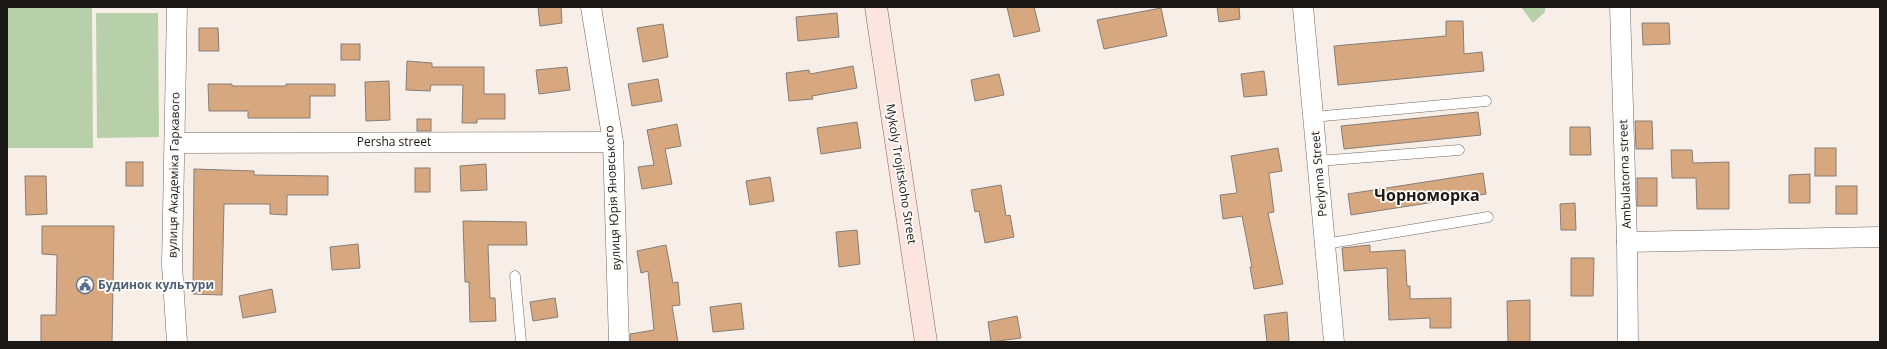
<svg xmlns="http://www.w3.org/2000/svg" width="1887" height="349" viewBox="0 0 1887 349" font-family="'Open Sans',sans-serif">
<rect width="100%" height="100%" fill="#f7eee7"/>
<g fill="#b8d0a9">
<polygon points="7,7 92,7 93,148 7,148"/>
<polygon points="1521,7 1545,7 1545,12 1533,23"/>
<polygon points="96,13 158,13 159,137 97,138"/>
</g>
<g fill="#d7a87f" stroke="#857d76">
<polygon points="538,7 561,7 562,23 540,26"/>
<polygon points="1007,7 1034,7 1040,31 1014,37"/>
<polygon points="1217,7 1239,7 1240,19 1219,22"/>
<polygon points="1161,8 1167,36 1104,49 1097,20"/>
<polygon points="837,13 839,37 798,41 796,17"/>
<polygon points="1446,21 1463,21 1464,54 1482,52 1484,71 1338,85 1334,46 1446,36"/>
<polygon points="1642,23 1669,23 1670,44 1643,45"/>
<polygon points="663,24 668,57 643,62 637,28"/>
<polygon points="199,28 218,28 219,51 199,51"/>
<rect x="341" y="44" width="19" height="16"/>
<polygon points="407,61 432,63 432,67 484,67 484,94 505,94 505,119 477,119 477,123 462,123 463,85 431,85 430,91 406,90"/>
<polygon points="853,66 857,88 812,96 813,99 789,101 786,73 809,70 810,74"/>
<polygon points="567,67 570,90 539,94 536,70"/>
<polygon points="1264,71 1267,95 1244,97 1241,74"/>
<polygon points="999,74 1004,95 975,101 971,80"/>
<polygon points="658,79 662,101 632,106 628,84"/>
<polygon points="389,81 390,120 366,121 365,82"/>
<polygon points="208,84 232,84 232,86 286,86 286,84 335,84 335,96 310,96 310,118 248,118 248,111 209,111"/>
<polygon points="1478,112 1481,135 1344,149 1341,126"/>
<rect x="417" y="119" width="14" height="12"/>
<polygon points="1635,121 1652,121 1653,149 1636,149"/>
<polygon points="857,122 861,148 821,154 817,128"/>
<polygon points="677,124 681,146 665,149 672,184 642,189 638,167 654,165 647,130"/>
<polygon points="1570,127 1590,127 1591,155 1570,155"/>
<polygon points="1278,148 1282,171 1269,173 1274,212 1268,213 1283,284 1254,289 1250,267 1252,267 1242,216 1223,219 1220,195 1237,193 1231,156"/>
<rect x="1815" y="148" width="21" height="28"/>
<polygon points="1671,150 1692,150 1693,163 1729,162 1729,209 1697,209 1696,178 1672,178"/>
<rect x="126" y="162" width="17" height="24"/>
<polygon points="486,164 487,190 461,191 460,166"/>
<rect x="415" y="168" width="15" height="24"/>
<polygon points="194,169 254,171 254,175 328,176 328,195 287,195 287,215 270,214 270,204 224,204 222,295 193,294"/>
<polygon points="1483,173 1486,194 1351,215 1348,194"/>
<polygon points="1810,174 1810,203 1789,203 1789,175"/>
<polygon points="25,176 46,176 47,214 26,215"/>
<polygon points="770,177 774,201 750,205 746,181"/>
<rect x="1637" y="178" width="20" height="28"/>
<polygon points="1001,185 1006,216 1010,215 1014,237 985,243 979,211 975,212 971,190"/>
<rect x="1836" y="186" width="21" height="28"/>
<polygon points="1575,203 1576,230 1561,230 1560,204"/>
<polygon points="463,221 526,222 527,245 488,245 490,298 495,298 496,321 470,322 469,282 465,282"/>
<polygon points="42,226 114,226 112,342 41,342 41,315 56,315 57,255 42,254"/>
<polygon points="857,230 860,264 839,267 836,232"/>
<polygon points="358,244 360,268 332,270 330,247"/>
<polygon points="666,245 673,283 678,282 680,305 672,306 678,342 630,342 630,334 654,330 648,271 641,273 637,251"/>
<polygon points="1370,245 1370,252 1405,250 1407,286 1410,286 1410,299 1451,298 1451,328 1430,328 1430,318 1389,320 1387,268 1344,271 1342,248"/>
<polygon points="1571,258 1594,258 1593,296 1571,296"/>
<polygon points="272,289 276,312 243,318 239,296"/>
<polygon points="555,298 558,317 533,321 530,302"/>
<polygon points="1530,300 1530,342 1508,342 1507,301"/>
<polygon points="741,303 744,329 713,332 710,307"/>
<polygon points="1287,312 1289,341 1267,342 1264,315"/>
<polygon points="1017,316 1021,338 991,342 988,322"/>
</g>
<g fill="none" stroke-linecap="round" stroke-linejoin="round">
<g stroke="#716963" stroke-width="11">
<g id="lane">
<polyline points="1313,117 1486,101"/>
<polyline points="1318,161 1459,150"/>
<polyline points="1325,244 1488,217"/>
<polyline points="515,276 521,342"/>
</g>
</g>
<g stroke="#716963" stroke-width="21">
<g id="street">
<polyline points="591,7 613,142 619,342"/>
<polyline points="1303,7 1334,342"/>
<polyline points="1620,7 1627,242 1628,342"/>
<polyline points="176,143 613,142"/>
<polyline points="1627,242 1880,237"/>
<polyline points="177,342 172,265 177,7"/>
</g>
</g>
<g stroke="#716963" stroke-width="23">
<polyline id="secondary" points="876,7 926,342"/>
</g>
<use href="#lane" stroke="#fff" stroke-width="10"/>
<use href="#street" stroke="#fff" stroke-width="20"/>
<use href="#secondary" stroke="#fde5df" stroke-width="22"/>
</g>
<defs>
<g id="civic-ring" transform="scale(0.9)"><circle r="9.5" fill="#fffdfb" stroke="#5c6f8a" stroke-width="1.5"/><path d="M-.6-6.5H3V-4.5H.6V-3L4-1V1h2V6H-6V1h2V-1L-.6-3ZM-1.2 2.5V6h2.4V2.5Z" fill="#5c6f8a"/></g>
</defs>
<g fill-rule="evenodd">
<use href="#civic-ring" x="85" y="285"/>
</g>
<g text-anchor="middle" stroke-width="3.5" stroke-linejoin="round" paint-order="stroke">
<g font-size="12" fill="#1b1815" stroke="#fffdfb">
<text x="394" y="146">Persha street</text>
<text transform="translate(901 174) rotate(81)" y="4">Mykoly Trojitskoho Street</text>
<text transform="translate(1319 174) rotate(-95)" y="4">Perlynna Street</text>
<text transform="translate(1625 174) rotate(-92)" y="4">Ambulatorna street</text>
<text transform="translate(174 175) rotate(-89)" y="4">вулиця Академіка Гаркавого</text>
<text transform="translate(613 198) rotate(-93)" y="4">вулиця Юрія Яновського</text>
</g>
<g font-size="12" font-weight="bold" fill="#4e5e75" stroke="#fffdfb" text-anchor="start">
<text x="98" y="289">Будинок культури</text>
</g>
<g font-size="16" font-weight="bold" fill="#1b1815" stroke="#fffdfb">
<text x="1427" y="201">Чорноморка</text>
</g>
</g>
<rect width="1887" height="349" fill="none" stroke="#1b1815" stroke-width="16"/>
</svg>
